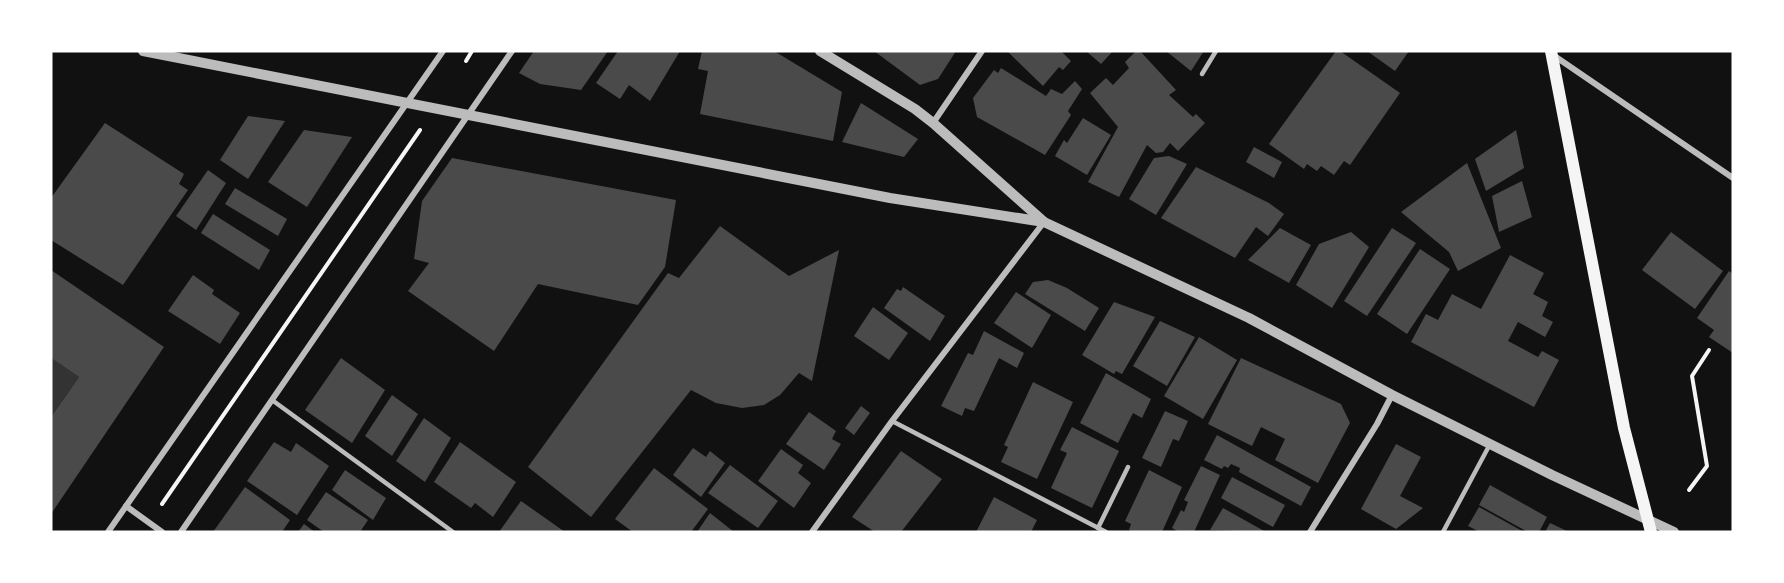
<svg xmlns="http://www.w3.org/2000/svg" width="1784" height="583" viewBox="0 0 1784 583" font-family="Overpass,sans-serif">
<rect width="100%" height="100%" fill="#111"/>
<polygon fill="#333" points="51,358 79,377 51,417"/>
<g fill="#4a4a4a">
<polygon points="534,51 608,51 581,90 540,84 519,73"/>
<polygon points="618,51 680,51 650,101 629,85 620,99 596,83"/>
<polygon points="702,51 774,51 842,92 833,141 700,114 708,71 698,69"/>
<polygon points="874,51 956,51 938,79 920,85"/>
<polygon points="1007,51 1061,51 1071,61 1063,70 1059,67 1043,86"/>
<polygon points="1086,51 1113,51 1101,64"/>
<polygon points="1136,51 1140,51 1176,90 1169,95 1193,117 1196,114 1205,123 1178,151 1170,143 1163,152 1156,153 1147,145 1119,197 1088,182 1118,127 1090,93 1106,78 1113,85 1129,68 1125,62"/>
<polygon points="1166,51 1204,51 1191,71"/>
<polygon points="1336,51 1340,51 1400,93 1350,165 1344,161 1334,175 1321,166 1317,171 1307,164 1304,169 1269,144"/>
<polygon points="1367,51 1409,51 1395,71"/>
<polygon points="1001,68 1046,96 1051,89 1062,94 1075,81 1082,89 1068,111 1071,115 1045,155 977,117 973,98 994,70 998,73"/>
<polygon points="861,103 918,139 904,157 842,142"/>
<polygon points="248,116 285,121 248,179 220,160"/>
<polygon points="1083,118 1111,135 1087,175 1055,156 1064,140 1067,143"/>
<polygon points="105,123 184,174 179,184 188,190 123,285 51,240 51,198"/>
<polygon points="304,130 352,137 307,207 268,182"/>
<polygon points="1516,130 1524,168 1486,191 1475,159"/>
<polygon points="1254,147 1282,162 1274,178 1246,162"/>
<polygon points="1169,156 1187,164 1156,215 1129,199 1154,158"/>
<polygon points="452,158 676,200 665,267 638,305 538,284 494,351 408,291 429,263 414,259 422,201"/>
<polygon points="1467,163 1501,248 1458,271 1449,252 1401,212"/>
<polygon points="1196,167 1269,203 1284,214 1268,236 1256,227 1235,258 1161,218"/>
<polygon points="208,170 226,183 196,230 176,216"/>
<polygon points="1522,181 1532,217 1499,232 1492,196"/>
<polygon points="235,188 287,219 278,236 225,204"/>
<polygon points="213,214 270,250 259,270 201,233"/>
<polygon points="720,226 789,276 839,250 812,381 799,373 780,395 764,405 742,408 716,403 691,390 591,517 528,467 668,273 679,278"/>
<polygon points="1280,228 1311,245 1289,283 1248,260"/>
<polygon points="1392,228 1416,243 1367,316 1344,301"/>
<polygon points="1351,232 1369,247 1332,308 1296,285 1319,244"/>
<polygon points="1671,232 1723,271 1695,309 1642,270"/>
<polygon points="1420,249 1450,269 1407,334 1377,314"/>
<polygon points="1510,255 1544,273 1533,294 1548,302 1542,316 1553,322 1545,337 1518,322 1508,341 1538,357 1542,351 1559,360 1534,407 1411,342 1426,314 1438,320 1452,294 1481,309"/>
<polygon points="51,270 164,347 51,514 51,417 79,377 51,358"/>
<polygon points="1729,271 1733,274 1733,353 1709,337 1714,330 1697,318"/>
<polygon points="193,275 214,290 212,294 240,313 220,344 168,311"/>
<polygon points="1048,280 1067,288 1099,308 1085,331 1025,294 1033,282"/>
<polygon points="903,287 945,316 930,341 884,308 897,289 901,291"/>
<polygon points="1016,292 1051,315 1032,348 994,323"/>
<polygon points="1114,302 1155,317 1122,374 1116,371 1114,374 1082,355"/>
<polygon points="873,307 908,333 889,360 854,336"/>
<polygon points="1160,321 1195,337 1167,386 1133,366"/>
<polygon points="984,331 1024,353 1017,368 999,358 974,411 965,408 962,416 941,406 968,353 973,355"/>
<polygon points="1199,337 1237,360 1203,419 1164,396"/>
<polygon points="341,358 385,390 352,443 305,410"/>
<polygon points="1241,358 1341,404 1350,423 1318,483 1275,460 1285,439 1261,427 1252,446 1208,424"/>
<polygon points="1106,373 1151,399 1142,418 1133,413 1118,443 1080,423"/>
<polygon points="1033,382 1073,402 1037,479 1001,462 1008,447 1004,445"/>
<polygon points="392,395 418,414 392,456 365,436"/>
<polygon points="861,406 870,413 854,435 845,428"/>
<polygon points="1165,411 1188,421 1179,441 1173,439 1161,467 1142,458"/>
<polygon points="809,412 836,431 832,439 841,444 824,470 786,444"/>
<polygon points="424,418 451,438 425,482 396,461"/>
<polygon points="1072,427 1119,451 1092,508 1051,488 1067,453 1060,450"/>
<polygon points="1217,435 1311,487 1301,506 1239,472 1240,468 1231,464 1228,468 1224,466 1222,469 1204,460"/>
<polygon points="274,442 291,452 296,443 329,466 297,515 247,481"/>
<polygon points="460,442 516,482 493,517 475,503 471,508 434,482"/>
<polygon points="1396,444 1421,457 1400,496 1423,508 1396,529 1361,509"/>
<polygon points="693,448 706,457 710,451 725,463 701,497 673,475"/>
<polygon points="781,449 803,465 798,473 811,483 794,508 758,481"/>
<polygon points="901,451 942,479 901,532 875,532 852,517"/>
<polygon points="730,465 778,501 758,528 708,493"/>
<polygon points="1201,466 1220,475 1194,532 1179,532 1172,528 1181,510 1184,512 1188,502 1184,500"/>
<polygon points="654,468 708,509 691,532 633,532 615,519"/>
<polygon points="345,470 386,498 373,520 332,490"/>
<polygon points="1149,470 1182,487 1162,532 1133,532 1129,530 1131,524 1125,521"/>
<polygon points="1232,477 1285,505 1273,527 1221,498"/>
<polygon points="1490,485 1547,517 1539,532 1528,532 1479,505"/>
<polygon points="245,487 290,520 282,532 213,532"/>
<polygon points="326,492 368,520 360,532 324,532 307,520"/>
<polygon points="994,497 1037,520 1031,532 976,532"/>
<polygon points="521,501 565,532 499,532"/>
<polygon points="1479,507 1524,532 1480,532 1468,526"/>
<polygon points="1223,508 1266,532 1210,530"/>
<polygon points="710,513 734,532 697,532"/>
<polygon points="1550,523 1569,532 1545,532"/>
<polygon points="304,524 315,532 298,532"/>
</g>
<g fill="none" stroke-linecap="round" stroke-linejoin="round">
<g stroke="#f5f5f5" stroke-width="4">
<polyline points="466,61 472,51"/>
<polyline points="1689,490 1707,466 1692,376 1709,350"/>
<polyline points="162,504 420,130"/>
</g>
<g stroke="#bcbcbc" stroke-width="4.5">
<polyline points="1202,74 1216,51"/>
<polyline points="272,400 453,532"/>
<polyline points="892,421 1106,532"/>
<polyline points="1098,528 1128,467"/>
<polyline points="1443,532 1489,446"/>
</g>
<g stroke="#bcbcbc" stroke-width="6">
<polyline points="1553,55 1733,178"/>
<polyline points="933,123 982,51"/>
<polyline points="126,506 162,532"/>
<polyline points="108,532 443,51"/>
<polyline points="181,532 512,51"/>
<polyline points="812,532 892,421 1044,222"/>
<polyline points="1310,532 1377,424 1392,395"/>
</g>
<g stroke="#bcbcbc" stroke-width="10">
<polyline points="143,51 890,198 1044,222 1249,318 1392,395 1552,475 1674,532"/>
<polyline points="820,51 915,109 933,123 1043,221"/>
</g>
<polyline stroke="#f5f5f5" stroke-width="12" points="1551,51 1624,428 1651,532"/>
</g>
<rect width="1784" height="583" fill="none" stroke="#ffffff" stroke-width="105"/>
</svg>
